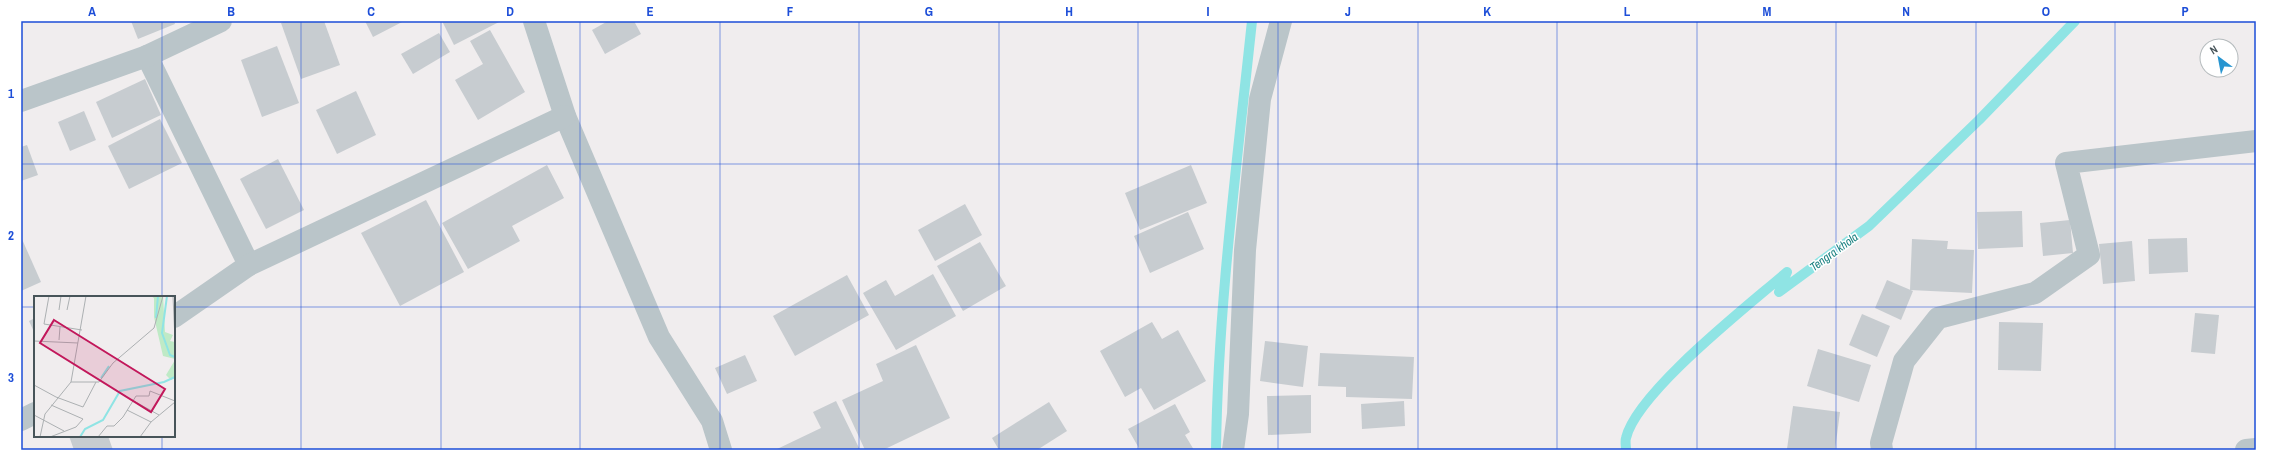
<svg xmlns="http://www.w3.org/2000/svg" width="2277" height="471" viewBox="0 0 2277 471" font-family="'Archivo Narrow',sans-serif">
<rect width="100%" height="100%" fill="#f0edee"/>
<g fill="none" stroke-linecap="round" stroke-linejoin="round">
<g stroke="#8fe4e4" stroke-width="10">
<path d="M1216,450C1218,307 1237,163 1252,21"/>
<path d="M1626,450C1626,446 1625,441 1626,438C1637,392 1749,305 1787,272L1779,292L1869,226L1979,120L2075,21"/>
</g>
</g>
<g fill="#c7ccd0">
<polygon points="131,21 174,21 175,24 138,39"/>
<polygon points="286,21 324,21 340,65 301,79 281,23"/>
<polygon points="365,21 404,21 373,37"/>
<polygon points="442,21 501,21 454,45"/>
<polygon points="608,21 634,21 641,34 605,54 592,30"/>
<polygon points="490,30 525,92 478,120 455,80 483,64 470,41"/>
<polygon points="439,33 450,52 413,74 401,54"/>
<polygon points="277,46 299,103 262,117 241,60"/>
<polygon points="145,79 161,115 112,138 96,102"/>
<polygon points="356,91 376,135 337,154 316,110"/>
<polygon points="84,111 96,140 70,151 58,122"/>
<polygon points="160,119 182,163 129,189 108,146"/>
<polygon points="27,145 38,175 21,181 21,147"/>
<polygon points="278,159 304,210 266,229 240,179"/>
<polygon points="547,165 564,198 512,226 520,241 468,269 442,223"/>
<polygon points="1191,165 1207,203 1140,230 1125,193"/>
<polygon points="426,200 464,272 400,306 361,233"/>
<polygon points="965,204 982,235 935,261 918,230"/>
<polygon points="2022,211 2023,247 1978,249 1977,212"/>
<polygon points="1188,212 1204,249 1150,273 1134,236"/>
<polygon points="2070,220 2073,253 2043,256 2040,223"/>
<polygon points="21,237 41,282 21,291"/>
<polygon points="2187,238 2188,272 2149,274 2148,239"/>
<polygon points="1912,239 1948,241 1947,249 1974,250 1972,293 1910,290"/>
<polygon points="2132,241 2135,281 2103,284 2099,244"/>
<polygon points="980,242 1006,286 963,311 937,266"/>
<polygon points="933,274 956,316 896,350 863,293 886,280 895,296"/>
<polygon points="847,275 869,315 795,356 773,316"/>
<polygon points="1887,280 1913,291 1901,320 1875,308"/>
<polygon points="2195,313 2219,315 2215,354 2191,352"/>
<polygon points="1862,314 1890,326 1877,357 1849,345"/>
<polygon points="35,318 35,334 29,321"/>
<polygon points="1152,322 1162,339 1178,330 1206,381 1154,410 1141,388 1125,397 1100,351"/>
<polygon points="1999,322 2043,323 2041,371 1998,370"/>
<polygon points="1265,341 1308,346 1303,387 1260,381"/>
<polygon points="916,345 950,418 883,450 865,450 842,400 883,381 876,364"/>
<polygon points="1818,349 1871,365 1859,402 1807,386"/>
<polygon points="1320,353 1414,357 1412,399 1346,397 1346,387 1318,386"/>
<polygon points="745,355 757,381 727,394 715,368"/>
<polygon points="1311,395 1311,433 1268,435 1267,396"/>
<polygon points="836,401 860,450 775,450 821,428 813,412"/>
<polygon points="1404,401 1405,426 1362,429 1361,404"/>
<polygon points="1049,402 1067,431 1037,450 999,450 992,438"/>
<polygon points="1175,404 1190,432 1185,435 1194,450 1140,450 1128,429"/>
<polygon points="1793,406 1840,412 1835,450 1787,449"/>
<polygon points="69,436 108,436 113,450 74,450"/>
</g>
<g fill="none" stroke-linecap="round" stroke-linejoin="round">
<g stroke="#bac5c9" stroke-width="22">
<polyline points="534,21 565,116 659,337 712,421 721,450"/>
<polyline points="147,56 249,265"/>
<polyline points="21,101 147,56 221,21"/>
<polyline points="174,317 249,265 565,116"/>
<polyline points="21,420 35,413"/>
<polyline points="1233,450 1238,414 1245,250 1260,99 1281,21"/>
<polyline points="1882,450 1881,443 1904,361 1938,318 2035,293 2089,255 2066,163 2256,141"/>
<polyline points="2246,450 2256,449"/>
</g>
</g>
<path fill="none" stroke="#1d4ed8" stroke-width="1" stroke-opacity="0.55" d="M162,21V297M301,21V450M441,21V450M580,21V450M720,21V450M859,21V450M999,21V450M1138,21V450M1278,21V450M1418,21V450M1557,21V450M1697,21V450M1836,21V450M1976,21V450M2115,21V450M21,164H2256M21,307H35M174,307H2256M162,436V450"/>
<g text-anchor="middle" stroke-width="3" stroke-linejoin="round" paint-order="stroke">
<g font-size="12" font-style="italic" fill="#177f7f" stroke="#fff">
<text transform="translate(1834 252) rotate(-36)" y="4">Tengra khola</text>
</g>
</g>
<g transform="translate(34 296)">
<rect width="141" height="141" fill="#f0edee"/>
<path d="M117,0H129L131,36L139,39L136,45L141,46V63L129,60L120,21V2ZM141,64V81L137,84L132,79Z" fill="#bfeac6"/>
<path fill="none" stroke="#8fe4e4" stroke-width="2" d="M133,0L128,37L136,59L141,61M122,22L124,0M67,82L75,70M46,141L51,133L69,124L86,95L130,86L141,81"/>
<path fill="none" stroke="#acb0b2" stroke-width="1" d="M15,0L10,28L48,34M139,0L141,44M25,14L27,0M33,14L36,0M25,44L26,31M0,45L44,47M37,86H65L79,67L120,32L129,0M0,89L22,101L49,111L62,86M98,104L125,119M93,114L117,126M0,119L30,135M6,141L11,118L37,86L52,0M16,141L42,131L49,123L17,109M64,141L73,130H80L89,121L102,100H115L116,95L141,105M106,141L117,126L141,106"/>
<path fill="#c2185b" fill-opacity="0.15" stroke="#c2185b" stroke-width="2" d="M20,24L131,93L117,116L6,47Z"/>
<rect width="141" height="141" fill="none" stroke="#475459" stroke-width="2"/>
</g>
<rect width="2277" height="471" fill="none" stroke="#ffffff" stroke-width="44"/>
<g transform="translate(2219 58) rotate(328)"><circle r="19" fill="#ffffff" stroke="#b5bbbd"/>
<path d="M0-3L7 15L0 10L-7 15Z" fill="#2895d0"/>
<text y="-6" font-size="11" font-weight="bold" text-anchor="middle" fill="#475459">N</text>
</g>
<rect x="22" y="22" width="2233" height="427" fill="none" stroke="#1d4ed8" stroke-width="1.5"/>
<g font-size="13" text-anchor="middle" font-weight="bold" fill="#1d4ed8">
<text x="92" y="16">A</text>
<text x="231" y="16">B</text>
<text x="371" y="16">C</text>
<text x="510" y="16">D</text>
<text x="650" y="16">E</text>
<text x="790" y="16">F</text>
<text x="929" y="16">G</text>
<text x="1069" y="16">H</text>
<text x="1208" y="16">I</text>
<text x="1348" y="16">J</text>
<text x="1487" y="16">K</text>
<text x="1627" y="16">L</text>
<text x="1767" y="16">M</text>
<text x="1906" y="16">N</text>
<text x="2046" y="16">O</text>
<text x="2185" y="16">P</text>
<text x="11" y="98">1</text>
<text x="11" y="240">2</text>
<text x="11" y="382">3</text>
</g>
</svg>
